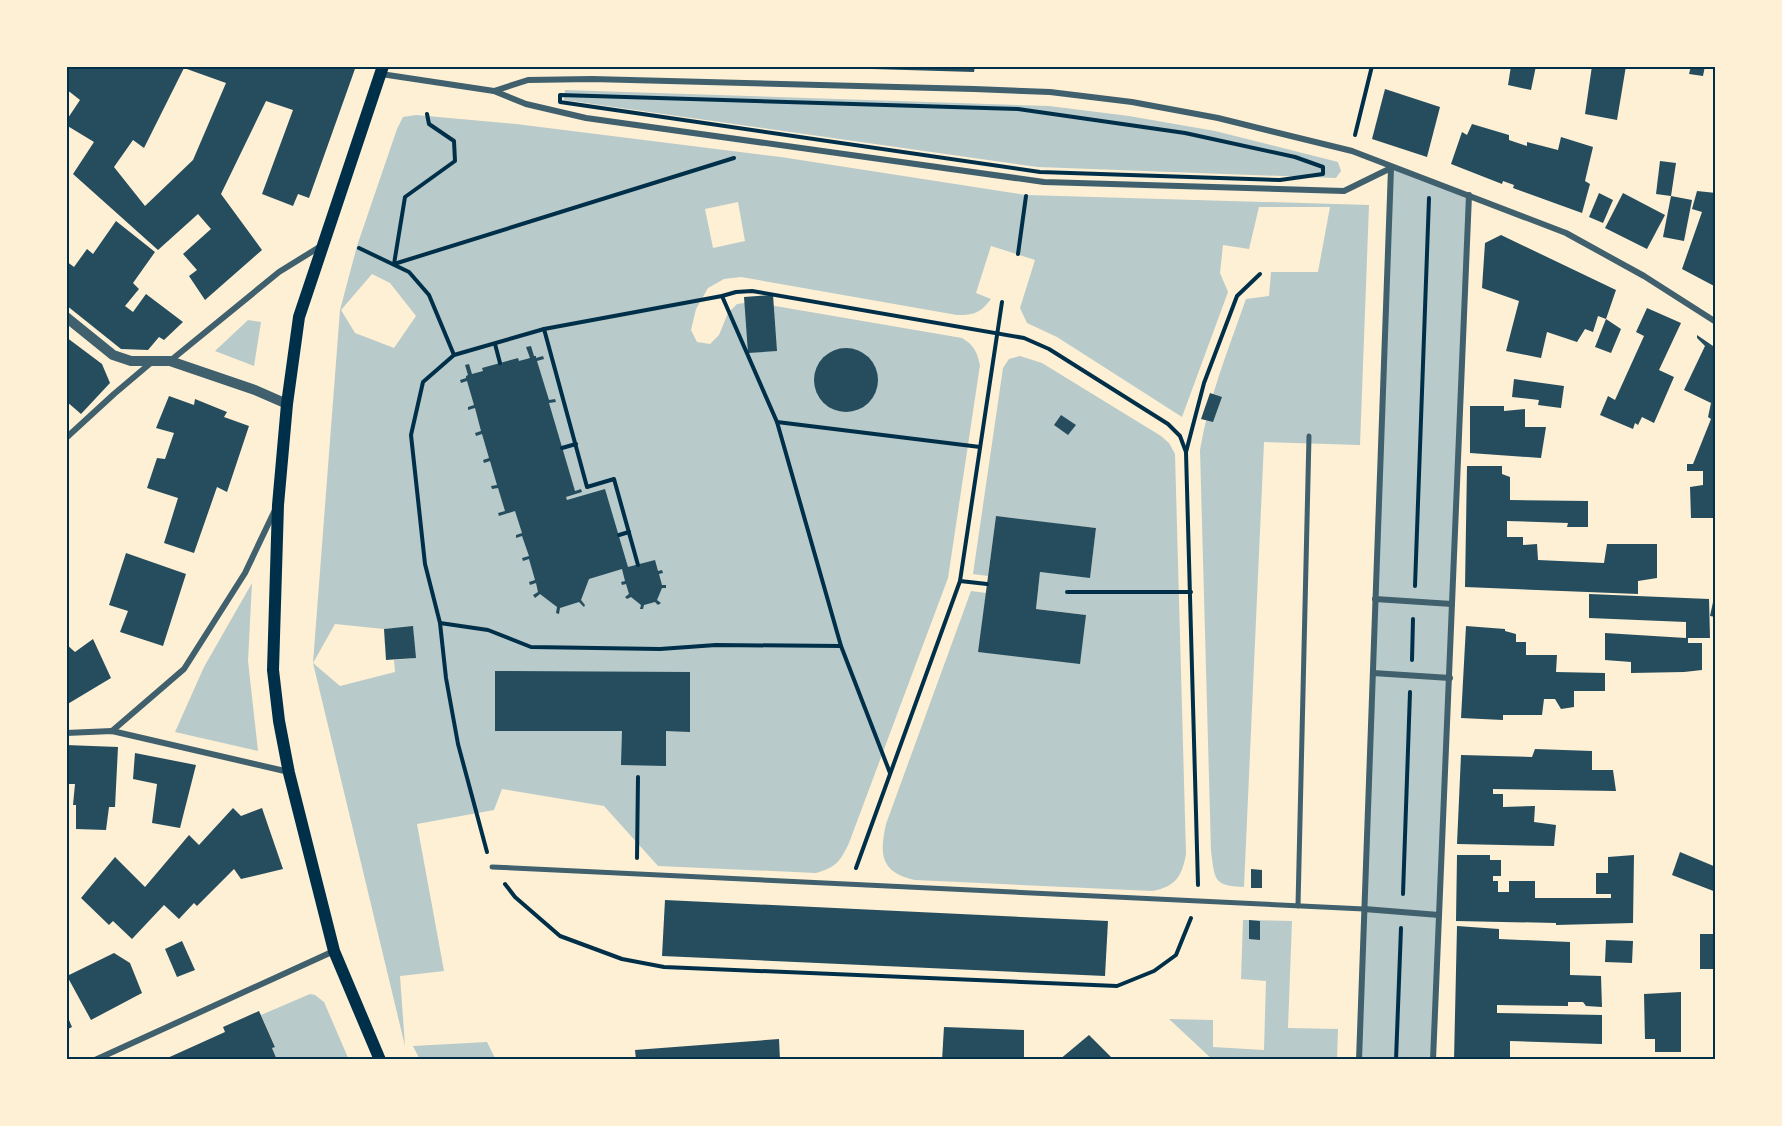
<svg xmlns="http://www.w3.org/2000/svg" width="1782" height="1126" viewBox="0 0 1782 1126" font-family="Overpass,sans-serif">
<rect width="100%" height="100%" fill="#fdf0d5"/>
<g fill="#b9caca" fill-rule="evenodd">
<polygon points="565,90 1049,106 1129,116 1215,131 1338,162 1341,171 1336,178 1038,167 564,100"/>
<path d="M416,115L516,124L781,157L1026,195L1369,205L1360,445L1264,442L1244,887C1213,886 1215,880 1211,851L1200,450C1209,397 1228,350 1246,299L1269,296L1271,272H1318L1330,207H1259L1249,249L1223,245L1220,273L1228,292L1182,417L1057,337L1027,323L1020,308L1035,260L991,246L976,293L991,299C980,313 975,315 957,315L741,277L724,279L708,288L696,309L691,330L697,342L710,344L719,335L728,313L737,304L752,302L962,338C974,345 977,352 980,365L948,578L849,843C840,862 836,867 816,873L658,866L604,806L502,789L494,810L417,824L444,971L400,976L405,1046L313,663L340,310L357,246L397,129L403,117ZM738,202L745,241L713,248L705,209ZM372,274L390,283L416,316L394,348L355,333L341,310ZM335,624L384,629L413,627L415,658L394,660L395,672L340,686L313,663Z"/>
<polygon points="1391,168 1469,195 1433,1060 1359,1060"/>
<polygon points="248,320 261,322 254,366 215,351"/>
<path d="M1020,356L1042,363L1161,436L1169,443L1175,454L1186,854C1182,877 1175,887 1152,891L915,880C881,872 879,856 886,824L971,591L986,593L979,652L1086,615L1036,609L1040,572L1090,577L1096,528L996,517L988,576L973,574L1003,368L1009,359Z"/>
<polygon points="252,583 248,661 258,751 175,732 204,667"/>
<polygon points="1243,920 1292,921 1288,1028 1338,1029 1337,1060 1213,1060 1169,1019 1213,1020 1213,1047 1264,1050 1266,981 1241,979"/>
<polygon points="310,994 315,995 324,1002 349,1060 277,1060 272,1048 275,1046 261,1015"/>
<polygon points="487,1042 496,1060 420,1060 413,1046"/>
</g>
<g fill="#264d5e" fill-rule="evenodd">
<path d="M66,66H356L309,198L298,194L293,206L262,194L293,110L266,101L221,194L262,250L205,300L189,276L197,270L183,254L211,229L198,214L158,250L73,174L94,142L66,125V121L80,100L66,89ZM184,68L226,83L193,160L145,206L114,167L133,140L144,148Z"/>
<polygon points="838,66 975,66 974,72 838,68"/>
<polygon points="1511,66 1536,66 1531,90 1508,85"/>
<polygon points="1592,66 1626,66 1617,120 1585,114"/>
<polygon points="1691,66 1705,66 1703,76 1689,74"/>
<polygon points="1385,89 1440,107 1427,157 1372,139"/>
<polygon points="1472,124 1509,135 1509,140 1527,146 1527,142 1558,150 1561,137 1593,147 1585,181 1590,184 1582,213 1513,188 1514,185 1503,181 1502,184 1451,164 1462,132 1467,135"/>
<polygon points="1660,161 1676,163 1671,196 1656,194"/>
<polygon points="1697,191 1716,193 1716,287 1682,269 1702,212 1692,209"/>
<polygon points="1599,193 1613,200 1603,223 1589,217"/>
<polygon points="1623,193 1665,215 1647,249 1605,228"/>
<polygon points="1671,196 1692,200 1684,241 1663,237"/>
<polygon points="116,221 155,252 133,283 139,289 125,306 133,312 146,294 183,322 164,340 159,337 148,350 121,349 66,305 66,261 74,267 87,249 93,254"/>
<polygon points="1501,235 1616,290 1606,319 1598,316 1593,332 1585,329 1577,342 1547,332 1541,358 1506,351 1519,301 1482,288 1485,243"/>
<polygon points="773,295 777,351 748,353 744,297"/>
<polygon points="1647,308 1681,323 1659,370 1674,377 1654,423 1642,417 1638,425 1635,423 1633,429 1600,415 1608,396 1615,400 1644,336 1636,332"/>
<polygon points="1606,319 1621,329 1611,353 1595,347"/>
<polygon points="1697,335 1716,348 1716,518 1691,518 1690,487 1703,485 1703,471 1687,471 1687,464 1693,464 1711,419 1708,417 1711,403 1684,390 1705,346 1697,338"/>
<polygon points="66,337 102,364 110,383 81,414 66,401"/>
<polygon points="531,346 534,356 536,356 536,358 543,356 544,359 537,361 549,400 555,399 556,402 549,403 575,491 581,489 582,492 566,497 567,500 605,489 628,567 655,560 658,571 662,570 663,573 659,574 662,585 666,585 666,588 662,588 657,600 661,603 658,605 655,602 644,605 643,609 640,609 641,605 631,597 627,599 625,597 629,594 626,584 622,585 621,582 625,581 622,569 589,579 581,600 585,605 584,607 579,602 560,608 559,614 556,613 557,607 540,594 535,598 533,595 538,592 536,583 530,585 529,582 535,580 529,559 523,561 522,558 529,556 522,536 516,538 516,535 522,533 515,511 499,516 498,513 505,511 498,488 492,489 491,486 497,485 490,461 484,463 483,460 489,458 482,434 476,436 475,433 481,431 475,408 468,410 468,407 474,405 467,381 461,383 460,380 466,378 466,376 468,375 465,365 469,364 472,374 483,371 482,368 518,358 519,361 530,358 526,347"/>
<circle cx="846" cy="380" r="32"/>
<polygon points="1514,379 1564,386 1561,408 1538,405 1539,400 1512,397"/>
<polygon points="1210,393 1222,397 1213,422 1201,419"/>
<polygon points="169,396 194,405 195,399 227,412 224,417 249,426 227,492 217,487 194,553 164,543 178,498 147,488 157,458 165,459 174,433 156,428"/>
<polygon points="1470,406 1504,406 1504,411 1525,409 1525,427 1546,427 1541,458 1470,453"/>
<polygon points="1061,415 1076,425 1068,435 1054,425"/>
<polygon points="1467,466 1502,466 1502,474 1510,477 1510,500 1588,501 1588,527 1567,527 1568,523 1507,521 1507,537 1523,537 1523,545 1537,544 1538,560 1604,563 1607,544 1657,544 1657,578 1638,581 1638,594 1465,587"/>
<polygon points="996,516 1096,528 1090,578 1040,572 1036,609 1086,615 1080,664 978,652"/>
<polygon points="126,553 186,574 163,646 120,632 128,611 109,605"/>
<polygon points="1715,593 1716,593 1716,617 1710,616"/>
<polygon points="1589,594 1709,599 1710,638 1688,638 1688,643 1702,643 1702,670 1684,672 1631,673 1631,662 1605,660 1605,633 1686,638 1686,622 1589,618"/>
<polygon points="413,626 416,658 386,660 384,629"/>
<polygon points="1466,626 1505,629 1505,631 1516,634 1516,642 1526,642 1526,655 1557,655 1556,672 1605,673 1605,691 1574,691 1574,707 1561,709 1555,699 1544,699 1542,715 1503,715 1503,720 1461,718"/>
<polygon points="93,639 111,678 66,705 66,644 75,652"/>
<polygon points="495,671 690,672 690,732 666,731 666,766 621,765 622,731 495,731"/>
<polygon points="66,745 118,747 115,807 109,807 106,830 76,829 76,805 73,805 75,784 66,784"/>
<polygon points="1535,749 1592,751 1592,770 1613,770 1616,791 1493,789 1493,794 1503,794 1503,807 1535,806 1534,822 1556,825 1554,846 1457,844 1461,755 1532,757"/>
<polygon points="135,753 196,765 180,828 152,823 157,784 133,779"/>
<polygon points="233,808 241,816 262,808 283,869 241,879 234,869 197,906 194,903 179,919 164,905 132,939 113,921 109,925 81,898 115,857 145,887 189,835 199,845"/>
<polygon points="1680,852 1716,867 1716,892 1672,875"/>
<polygon points="1457,855 1490,855 1490,860 1501,860 1501,876 1493,876 1493,881 1498,881 1498,892 1509,892 1509,881 1535,881 1535,898 1611,898 1611,894 1596,894 1596,873 1608,873 1608,857 1634,855 1633,923 1556,925 1556,923 1456,921"/>
<polygon points="1251,869 1262,870 1262,888 1251,888"/>
<polygon points="665,900 1108,921 1105,976 662,956"/>
<polygon points="1249,920 1260,921 1260,940 1249,939"/>
<polygon points="1457,926 1499,929 1499,939 1570,942 1570,975 1601,976 1602,1007 1586,1006 1583,1002 1568,1002 1568,1006 1497,1005 1497,1013 1602,1015 1602,1044 1510,1041 1510,1060 1454,1060"/>
<rect x="1700" y="934" width="16" height="35"/>
<polygon points="1606,940 1633,941 1632,963 1605,962"/>
<polygon points="182,941 195,970 177,977 165,949"/>
<polygon points="114,953 130,963 142,993 91,1020 67,976"/>
<polygon points="1681,992 1681,1052 1655,1052 1655,1039 1645,1039 1644,994"/>
<polygon points="259,1011 275,1047 272,1048 277,1060 163,1060 225,1032 223,1027"/>
<polygon points="66,1013 72,1027 66,1030"/>
<polygon points="944,1027 1024,1030 1024,1060 942,1060"/>
<polygon points="1089,1035 1114,1060 1059,1060"/>
<polygon points="779,1039 780,1060 636,1060 635,1050"/>
</g>
<g fill="none" stroke-linecap="round" stroke-linejoin="round">
<g stroke="#003049" stroke-width="4">
<polygon points="560,95 1018,109 1185,133 1295,157 1323,167 1323,174 1280,180 1040,172 560,102"/>
<polyline points="1355,135 1372,66"/>
<polyline points="359,248 409,272 429,295 454,355"/>
<polyline points="1018,254 1026,196"/>
<polyline points="394,264 734,158"/>
<polyline points="394,264 405,197 455,161 454,141 429,124 427,114"/>
<polyline points="722,296 777,422 841,646 890,773"/>
<polyline points="544,329 587,487 614,479 638,565"/>
<polyline points="495,344 500,363"/>
<polyline points="777,422 980,447"/>
<polyline points="562,448 576,444"/>
<polyline points="1186,452 1204,383 1237,296 1260,274"/>
<polyline points="619,535 629,532"/>
<polyline points="960,581 987,584"/>
<polyline points="1415,586 1429,198"/>
<polyline points="1067,592 1191,592"/>
<polyline points="440,623 446,678 458,744 487,852"/>
<polyline points="841,646 716,645 660,649 531,647 488,630 440,623 425,564 411,435 423,382 454,355 544,329 722,296 736,292 752,291 1024,338 1049,349 1168,424 1180,436 1186,452 1198,885"/>
<polyline points="1412,660 1413,619"/>
<polyline points="637,858 638,777"/>
<polyline points="856,868 960,581 1002,302"/>
<polyline points="505,884 515,897 560,936 622,959 664,967 1117,986 1154,971 1176,955 1191,918"/>
<polyline points="1403,894 1410,692"/>
<polyline points="1396,1060 1401,928"/>
</g>
<g stroke="#3f606c" stroke-width="5">
<polyline points="492,867 1364,909"/>
<polyline points="1298,906 1309,436"/>
</g>
<g stroke="#3f606c" stroke-width="6">
<polyline points="381,74 494,91 526,104 586,118 1044,182 1344,191 1391,168"/>
<polyline points="494,91 528,80 592,79 974,89 1050,92 1132,102 1218,118 1352,151 1566,233 1644,276 1716,322"/>
<polyline points="170,361 279,272 321,246"/>
<polyline points="66,438 114,394 153,361"/>
<polyline points="1375,599 1452,604"/>
<polyline points="1373,673 1450,678"/>
<polyline points="112,731 184,669 245,573 275,510"/>
<polyline points="66,733 112,731 289,772"/>
<polyline points="1364,909 1439,915"/>
<polyline points="95,1060 334,951"/>
<polyline points="1359,1060 1391,168"/>
<polyline points="1433,1060 1469,195"/>
</g>
<polyline stroke="#3f606c" stroke-width="10" points="66,317 113,355 131,361 170,361 255,390 287,404"/>
<polyline stroke="#003049" stroke-width="12" points="380,1060 334,951 289,773 279,721 273,670 278,505 287,404 299,317 383,66"/>
</g>
<rect width="1782" height="1126" fill="none" stroke="#fdf0d5" stroke-width="135"/>
<rect x="68" y="68" width="1646" height="990" fill="none" stroke="#003049" stroke-width="2"/>
</svg>
